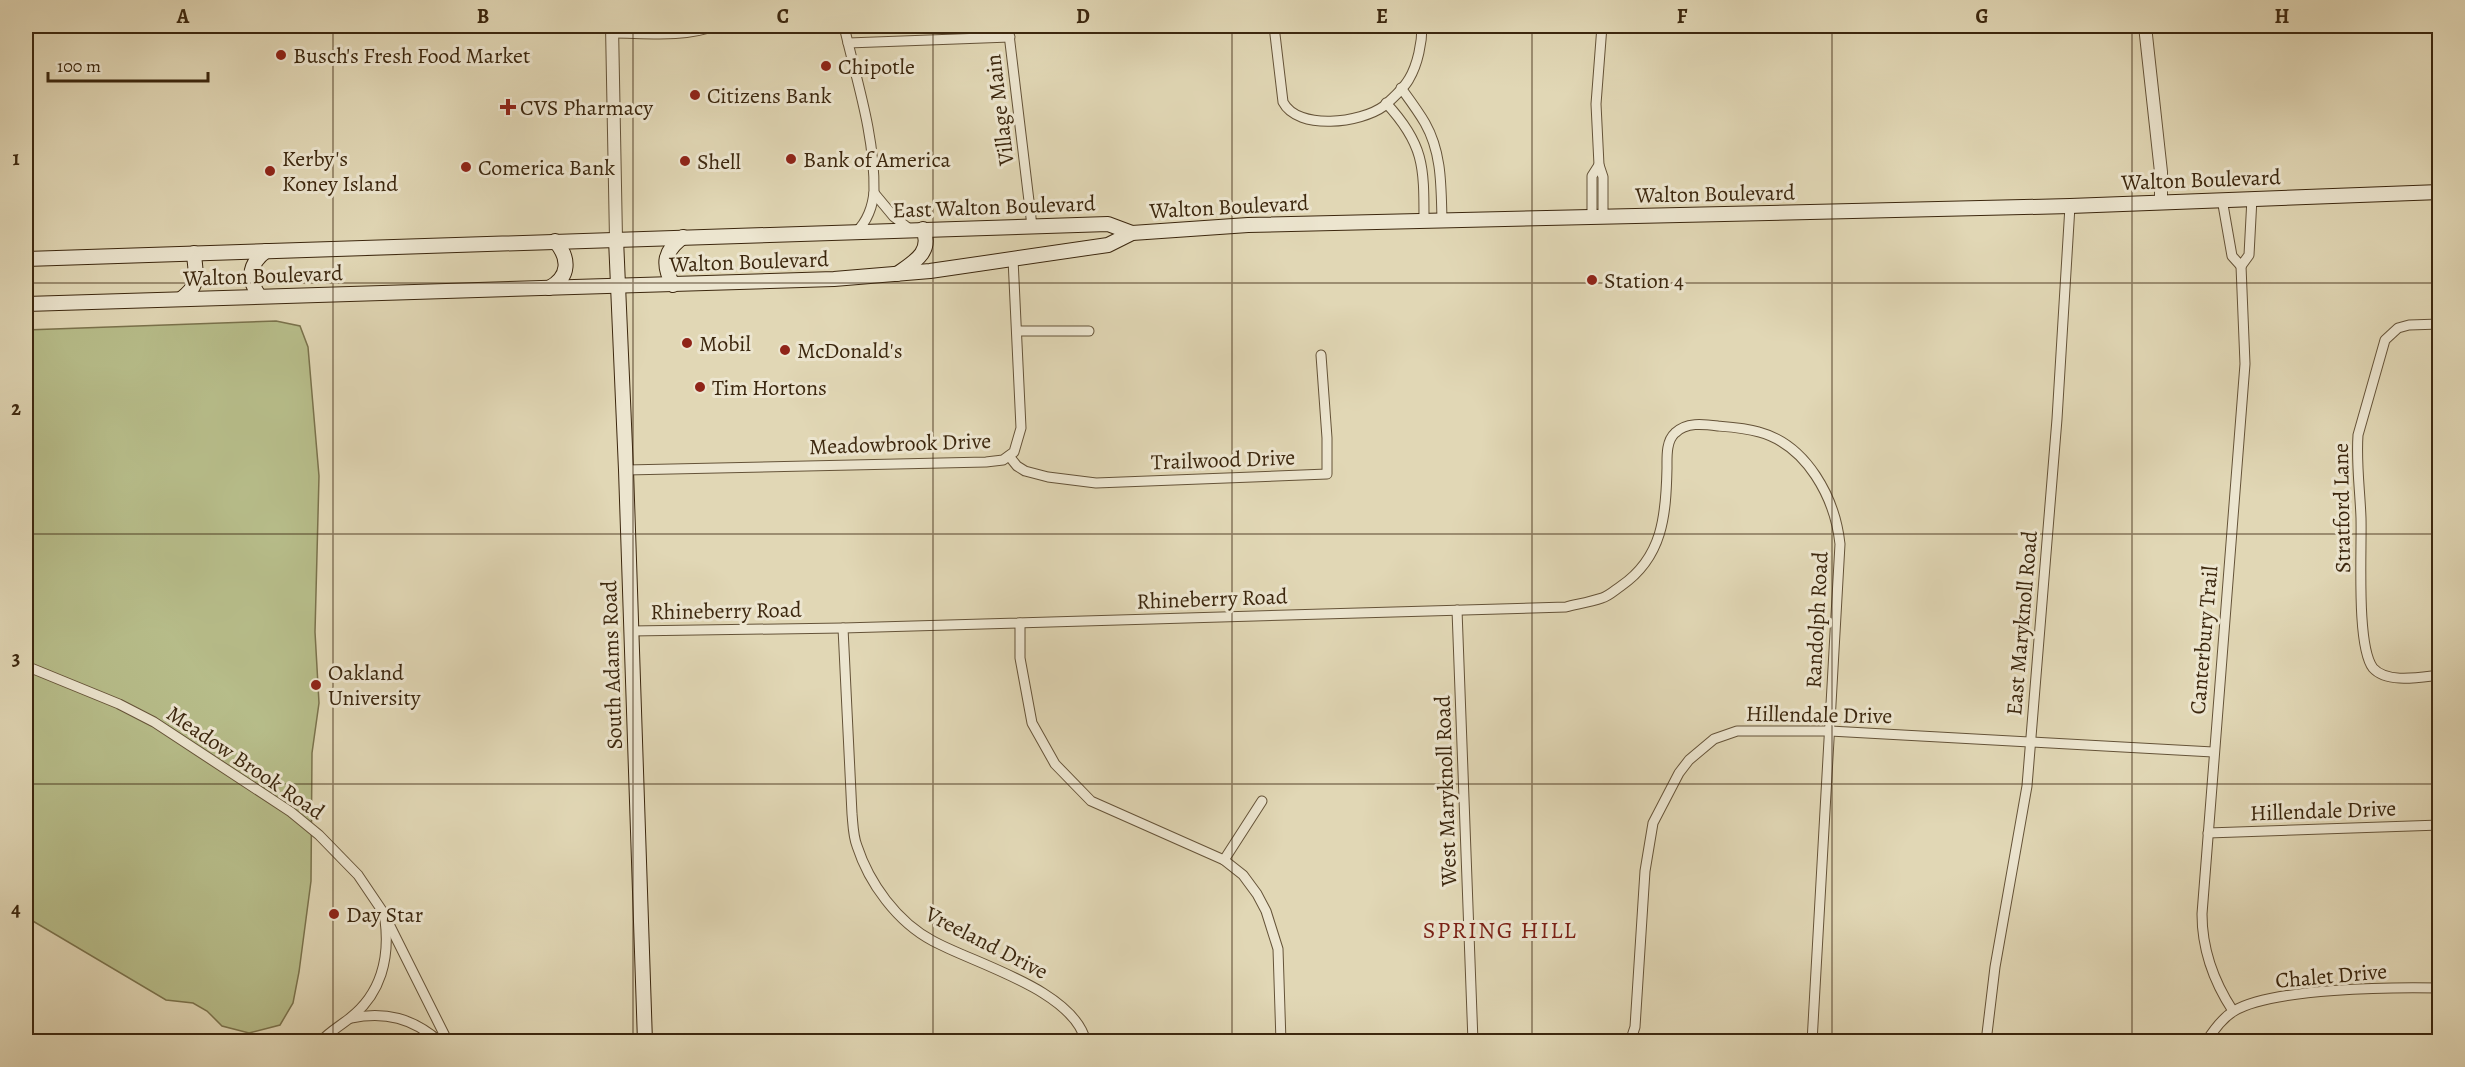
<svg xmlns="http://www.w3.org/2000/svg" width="2465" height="1067" viewBox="0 0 2465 1067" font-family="Alegreya,serif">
<rect width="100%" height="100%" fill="#e1d7b5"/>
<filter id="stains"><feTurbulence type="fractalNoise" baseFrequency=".00333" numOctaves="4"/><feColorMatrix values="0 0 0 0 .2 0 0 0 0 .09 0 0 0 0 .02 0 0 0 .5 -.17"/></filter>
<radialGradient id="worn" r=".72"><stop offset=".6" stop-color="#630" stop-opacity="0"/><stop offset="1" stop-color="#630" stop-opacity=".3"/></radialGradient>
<polygon fill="#b7bd8a" stroke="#7a724c" stroke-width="1.5" points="276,321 300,326 308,347 319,476 315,632 319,703 312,753 311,881 299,972 293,1003 280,1025 249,1033 222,1026 207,1011 193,1003 166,1000 26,917 26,657 28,654 26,640 26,330"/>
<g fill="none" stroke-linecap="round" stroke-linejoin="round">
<g stroke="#655338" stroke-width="11">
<g id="minor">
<path d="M844,26C856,79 875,135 874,191C873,206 867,222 856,232"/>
<polyline points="1008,26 1032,226"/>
<path d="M1274,26L1283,102C1298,131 1361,123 1384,106C1392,99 1404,88 1409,79C1418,64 1422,42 1422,26"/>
<polyline points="1602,26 1596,104 1599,165 1603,177 1603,216"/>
<path d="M612,33C644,33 684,38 714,26"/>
<polyline points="848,43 1010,37"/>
<path d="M1401,88C1409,99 1418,111 1425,123C1442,153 1441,186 1442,220"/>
<path d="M1386,103C1424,144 1424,166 1424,220"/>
<polyline points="874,193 894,217 911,230"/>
<polyline points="2222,199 2232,256 2241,266 2249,255 2252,198"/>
<polyline points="1592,216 1592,176 1599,165"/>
<path d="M2440,324L2409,325L2398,328L2385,340L2358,435C2356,463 2360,490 2361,518C2362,549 2356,646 2373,668C2387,684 2421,677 2440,675"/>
<polyline points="1017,331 1089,331"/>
<polyline points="1009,456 1017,466 1025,471 1048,477 1096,483 1327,474 1327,438 1321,355"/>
<polyline points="626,470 986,462 1003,460 1014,452 1021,428 1013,259"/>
<polyline points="1457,610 1473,1042"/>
<polyline points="1020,623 1020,658 1032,723 1055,764 1091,801 1224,860 1243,875 1257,894 1266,911 1278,949 1281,1042"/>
<path d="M843,628L852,814C853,824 853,836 857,846C869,883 897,922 933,941C975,964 1074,990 1086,1042"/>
<path d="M631,631L843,628L1566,607C1578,604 1590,602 1602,598C1609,596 1615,590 1621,586C1663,557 1666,515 1667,468C1667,457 1666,441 1675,433C1686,422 1703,424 1718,426C1731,427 1746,428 1759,432C1807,445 1835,498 1840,544L1812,1042"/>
<polyline points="26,666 119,704 154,722 291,812 319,835 358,875 383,912 448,1042"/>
<polyline points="2208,833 2440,825"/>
<polyline points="1224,860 1262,801"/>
<path d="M2233,1011C2214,982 2202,949 2202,914L2245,364L2241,266"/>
<path d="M351,1018C385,1011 413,1018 440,1042"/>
<path d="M320,1042C329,1032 340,1026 350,1018C381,994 390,958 385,920"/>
<polyline points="1630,1042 1635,1027 1645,871 1653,823 1679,773 1689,760 1714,739 1737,731 1830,731 2213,752"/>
<polyline points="1986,1042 1995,967 2027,786 2057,419 2070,206"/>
<path d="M2206,1042C2213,1031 2222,1018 2234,1011C2272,988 2393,987 2440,988"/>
</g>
</g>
<g stroke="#655338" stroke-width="14">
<g id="tertiary">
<polyline points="612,26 616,239"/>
<polyline points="2145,26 2161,172 2161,201"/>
</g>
</g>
<g stroke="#3c270e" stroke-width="16">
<g id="secondary">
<polyline points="616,239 626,470 645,1042"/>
<polyline points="26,259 1108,224 1132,233"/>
<path d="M897,274C914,262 933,252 923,229"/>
<path d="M673,285C662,264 664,251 683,237"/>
<path d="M549,288C570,277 570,258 555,241"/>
<path d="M259,296C247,278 249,264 266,251"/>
<path d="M181,299C202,283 195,275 194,253"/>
<polyline points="26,304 834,279 930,271 1108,245 1132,233 1248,225 2070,206 2440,192"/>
</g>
</g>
<use href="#minor" stroke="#ece5cf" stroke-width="9"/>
<use href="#tertiary" stroke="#ece5cf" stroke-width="12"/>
<use href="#secondary" stroke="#ece5cf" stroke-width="14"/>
</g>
<path fill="none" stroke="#3c270e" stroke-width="1.5" stroke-opacity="0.55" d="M333,26V1042M633,26V1042M933,26V1042M1232,26V1042M1532,26V1042M1832,26V1042M2132,26V1042M26,283H2440M26,534H2440M26,784H2440"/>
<g fill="#8f2418" stroke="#ece5cf" stroke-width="2">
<circle cx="281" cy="55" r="6"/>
<circle cx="826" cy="66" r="6"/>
<circle cx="695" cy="95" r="6"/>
<path d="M505 98h6v6h6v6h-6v6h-6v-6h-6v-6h6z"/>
<circle cx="791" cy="159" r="6"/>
<circle cx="685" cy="161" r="6"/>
<circle cx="466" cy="167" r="6"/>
<circle cx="270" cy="171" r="6"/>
<circle cx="1592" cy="280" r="6"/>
<circle cx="687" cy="343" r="6"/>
<circle cx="785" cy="350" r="6"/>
<circle cx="700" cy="387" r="6"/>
<circle cx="316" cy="685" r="6"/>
<circle cx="334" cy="914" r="6"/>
</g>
<g text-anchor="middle" stroke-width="6" stroke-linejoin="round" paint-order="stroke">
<g font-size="22" fill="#3c270e" stroke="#ece5cf" text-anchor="start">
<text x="293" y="63">Busch's Fresh Food Market</text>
<text x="838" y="74">Chipotle</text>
<text x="707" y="103">Citizens Bank</text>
<text x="520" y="115">CVS Pharmacy</text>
<text x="282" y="166">Kerby's<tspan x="282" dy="25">Koney Island</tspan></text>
<text x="803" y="167">Bank of America</text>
<text x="697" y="169">Shell</text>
<text x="478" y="175">Comerica Bank</text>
<text x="1604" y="288">Station 4</text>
<text x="699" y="351">Mobil</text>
<text x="797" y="358">McDonald's</text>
<text x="712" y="395">Tim Hortons</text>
<text x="328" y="680">Oakland<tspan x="328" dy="25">University</tspan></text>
<text x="346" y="922">Day Star</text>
</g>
<g font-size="22" fill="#3c270e" stroke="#ece5cf">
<text transform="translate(999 110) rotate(-97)" y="8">Village Main</text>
<text transform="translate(2201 179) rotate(-2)" y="8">Walton Boulevard</text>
<text transform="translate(1715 193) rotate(-1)" y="8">Walton Boulevard</text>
<text transform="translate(994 206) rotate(-2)" y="8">East Walton Boulevard</text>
<text transform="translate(1229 206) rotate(-3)" y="8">Walton Boulevard</text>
<text transform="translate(749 261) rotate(-2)" y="8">Walton Boulevard</text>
<text transform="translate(263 275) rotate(-2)" y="8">Walton Boulevard</text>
<text transform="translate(900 443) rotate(-2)" y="8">Meadowbrook Drive</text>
<text transform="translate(1223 459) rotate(-2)" y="8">Trailwood Drive</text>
<text transform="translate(2341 508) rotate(-91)" y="8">Stratford Lane</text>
<text transform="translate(1212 598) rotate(-2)" y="8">Rhineberry Road</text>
<text transform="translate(726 610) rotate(-1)" y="8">Rhineberry Road</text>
<text transform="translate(1816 620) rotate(-87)" y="8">Randolph Road</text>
<text transform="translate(2021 623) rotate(-85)" y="8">East Maryknoll Road</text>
<text transform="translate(2203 640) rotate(-85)" y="8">Canterbury Trail</text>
<text transform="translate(611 665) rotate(-92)" y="8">South Adams Road</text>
<text transform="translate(1819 714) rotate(1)" y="8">Hillendale Drive</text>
<text transform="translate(246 762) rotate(34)" y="8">Meadow Brook Road</text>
<text transform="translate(1445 791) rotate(-92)" y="8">West Maryknoll Road</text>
<text transform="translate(2323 810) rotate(-2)" y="8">Hillendale Drive</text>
<text transform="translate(987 942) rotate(27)" y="8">Vreeland Drive</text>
<text transform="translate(2331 975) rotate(-5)" y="8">Chalet Drive</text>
</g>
<g font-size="24" letter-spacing="1.5" fill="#7a1f14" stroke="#ece5cf">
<text x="1500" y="938">SPRING HILL</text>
</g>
</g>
<rect width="2465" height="1067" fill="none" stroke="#e1d7b5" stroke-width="66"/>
<path d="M48 72v9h160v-9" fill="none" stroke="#3c270e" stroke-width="3"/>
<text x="57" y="72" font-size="18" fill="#3c270e" stroke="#ece5cf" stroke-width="4.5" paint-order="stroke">100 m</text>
<rect x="33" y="33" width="2399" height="1001" fill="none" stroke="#3c270e" stroke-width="2"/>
<g font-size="20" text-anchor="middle" font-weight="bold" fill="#3c270e">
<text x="183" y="23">A</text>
<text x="483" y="23">B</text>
<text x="783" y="23">C</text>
<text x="1083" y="23">D</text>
<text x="1382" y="23">E</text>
<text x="1682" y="23">F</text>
<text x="1982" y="23">G</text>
<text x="2282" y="23">H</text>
<text x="16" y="165">1</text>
<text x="16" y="415">2</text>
<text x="16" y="665">3</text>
<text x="16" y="916">4</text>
</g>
<rect width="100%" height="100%" filter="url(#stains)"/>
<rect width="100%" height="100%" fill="url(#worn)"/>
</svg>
